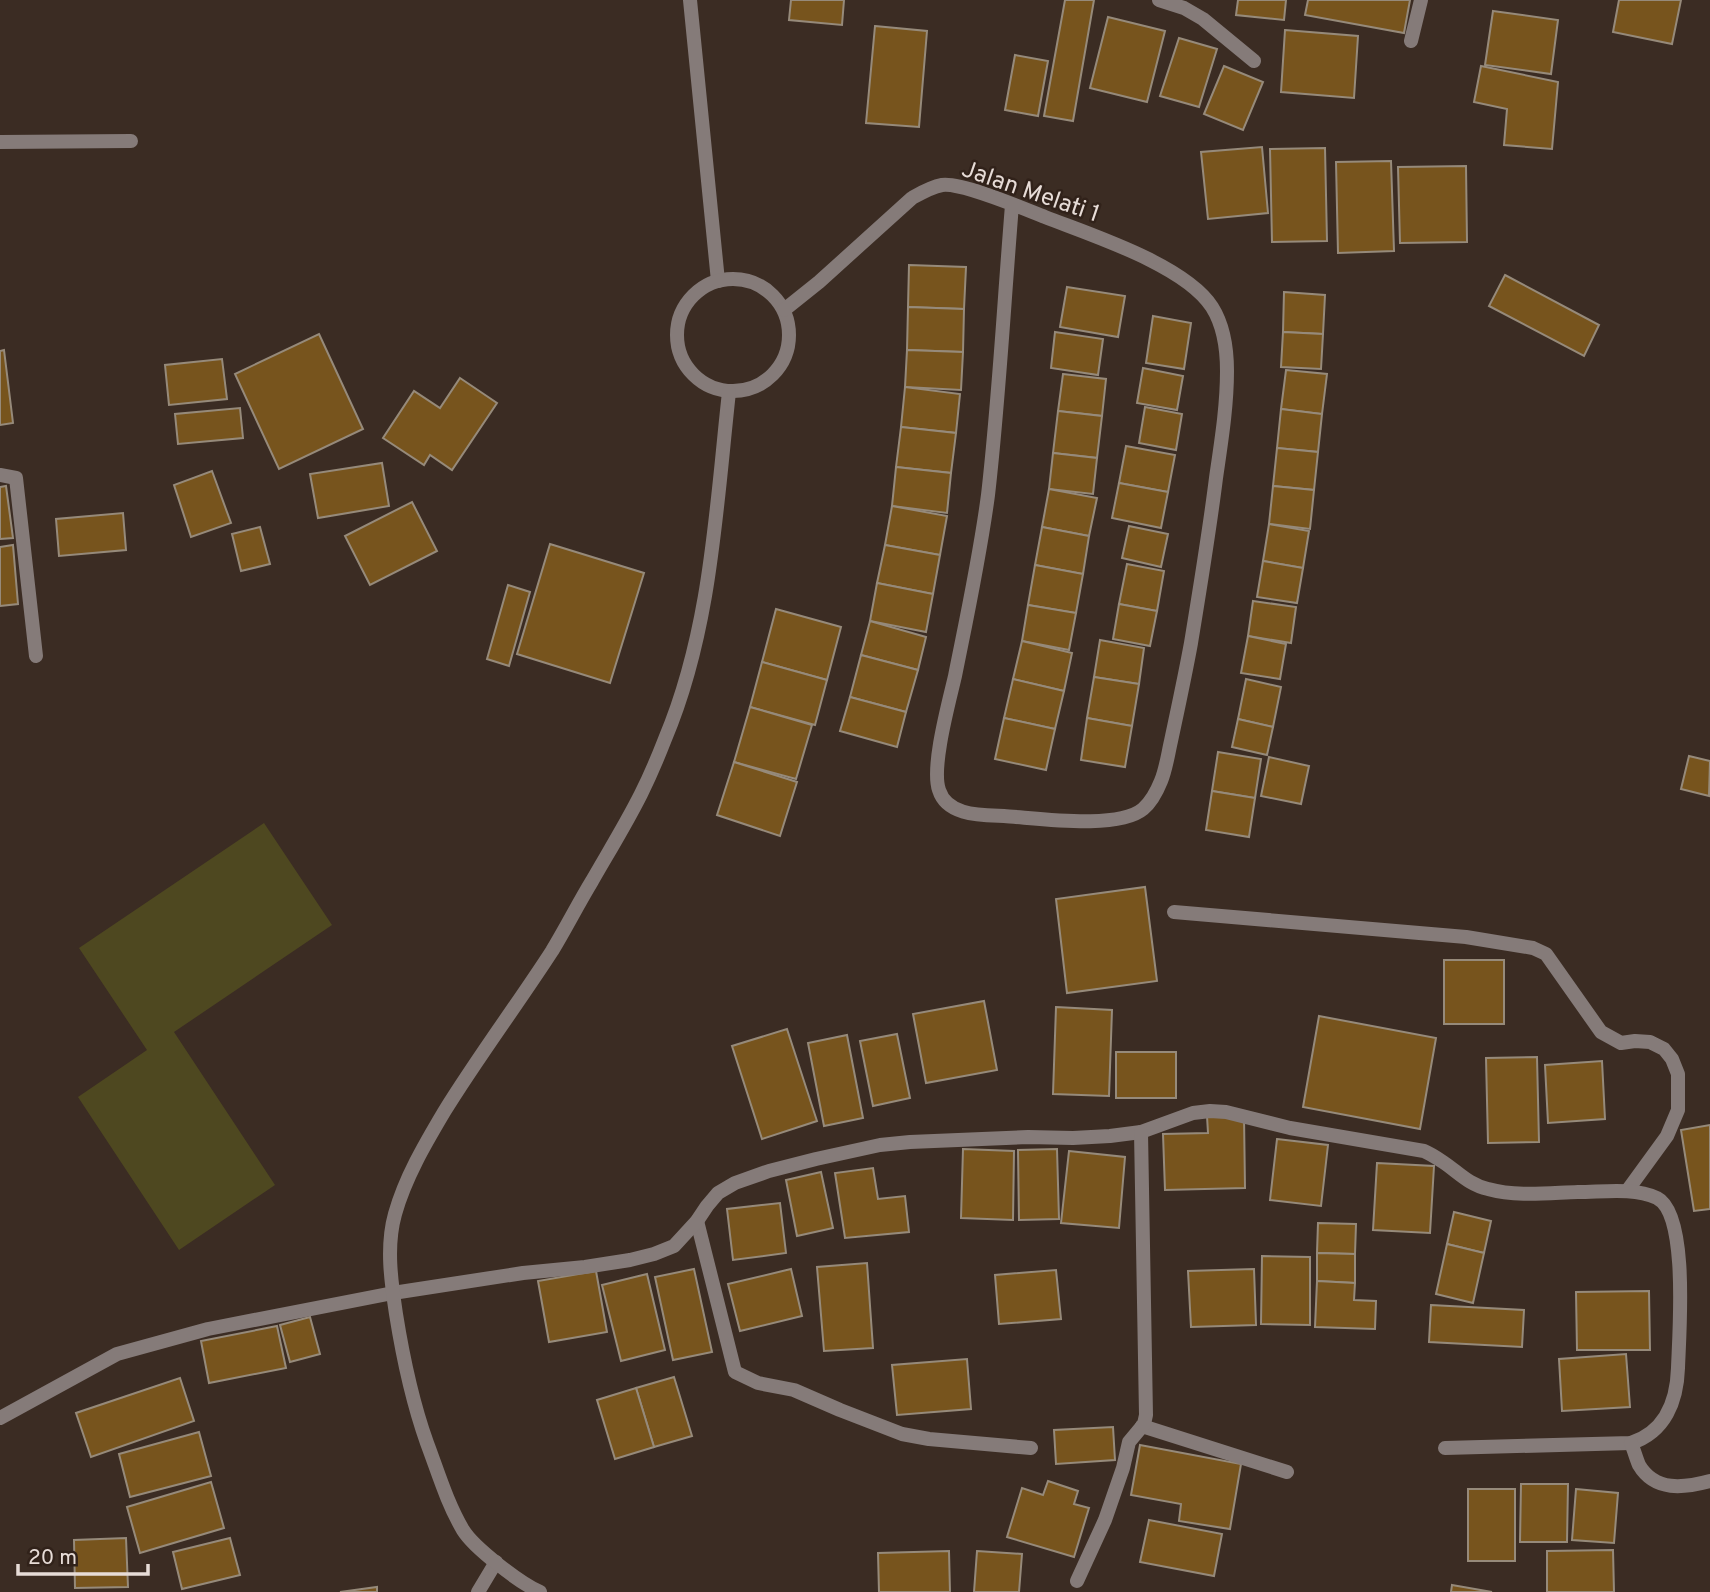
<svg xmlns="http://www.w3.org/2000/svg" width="1710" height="1592" viewBox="0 0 1710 1592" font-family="Overpass,sans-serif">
<rect width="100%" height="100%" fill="#3b2c23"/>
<polygon fill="#4e4820" points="264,823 332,925 174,1032 275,1185 179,1250 78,1097 147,1050 79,948"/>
<g fill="#77541d" stroke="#968a7a" stroke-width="2">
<polygon points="791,0 844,0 842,25 789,20"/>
<polygon points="1065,0 1094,0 1073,121 1044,116"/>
<polygon points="1238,0 1286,0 1284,20 1236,15"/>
<polygon points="1308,0 1410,0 1404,33 1305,15"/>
<polygon points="1619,0 1681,0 1672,44 1613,32"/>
<polygon points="1493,11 1558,20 1551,74 1485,65"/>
<polygon points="1108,17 1165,31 1147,102 1090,88"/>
<polygon points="875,26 927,31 919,127 866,123"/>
<polygon points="1285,30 1358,36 1354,98 1281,92"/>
<polygon points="1179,38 1217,49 1199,107 1160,96"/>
<polygon points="1015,55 1048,61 1038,116 1005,110"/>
<polygon points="1224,66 1263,82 1243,130 1204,114"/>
<polygon points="1481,66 1558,82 1552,149 1504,145 1507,109 1474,102"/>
<polygon points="1262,147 1268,213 1208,219 1201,152"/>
<polygon points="1325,148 1327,241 1272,242 1270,149"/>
<polygon points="1391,161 1394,251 1338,253 1336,162"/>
<polygon points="1466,166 1467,242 1400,243 1398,167"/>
<polygon points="909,265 966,267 964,309 908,307"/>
<polygon points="1505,275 1599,325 1584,356 1489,306"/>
<polygon points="1067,287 1125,296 1118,337 1060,327"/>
<polygon points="1284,292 1325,295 1323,334 1283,332"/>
<polygon points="908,307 964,309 963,352 907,350"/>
<polygon points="1153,316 1191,323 1184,369 1146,363"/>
<polygon points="1055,332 1103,339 1098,375 1051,368"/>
<polygon points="1283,332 1323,334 1321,369 1281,367"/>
<polygon points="319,334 363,429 279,469 235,374"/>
<polygon points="4,350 13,423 0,425 0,351"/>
<polygon points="907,350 963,352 961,390 905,387"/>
<polygon points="222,359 227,399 169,405 165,365"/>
<polygon points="1143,368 1183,376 1177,410 1137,403"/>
<polygon points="1286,370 1327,374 1322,414 1281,409"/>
<polygon points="1063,374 1106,379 1102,416 1058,411"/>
<polygon points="460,378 497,403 452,470 430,455 424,465 383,438 414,391 440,408"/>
<polygon points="905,387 960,394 956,433 901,427"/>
<polygon points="1145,407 1182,414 1176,450 1139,443"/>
<polygon points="240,408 243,438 178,444 175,414"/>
<polygon points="1281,409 1322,414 1318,452 1277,448"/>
<polygon points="1058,411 1102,416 1097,458 1053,453"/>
<polygon points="901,427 956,433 951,473 896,467"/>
<polygon points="1126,446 1175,455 1168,492 1119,483"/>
<polygon points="1277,448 1318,452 1314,490 1273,486"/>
<polygon points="1053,453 1097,458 1093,494 1049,489"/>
<polygon points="382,463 389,506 318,518 310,474"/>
<polygon points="896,467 951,473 947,513 892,506"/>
<polygon points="212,471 231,523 191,537 174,485"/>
<polygon points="1119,483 1168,492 1161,528 1112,518"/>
<polygon points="6,486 13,538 0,539 0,487"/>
<polygon points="1273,486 1314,490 1310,529 1269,524"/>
<polygon points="1049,489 1097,498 1089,536 1042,527"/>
<polygon points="412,502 437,551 370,585 345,536"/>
<polygon points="892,506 947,516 940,555 885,545"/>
<polygon points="123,513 126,550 59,556 56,519"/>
<polygon points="1269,524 1309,531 1303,568 1263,561"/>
<polygon points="1129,526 1168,534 1161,567 1122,558"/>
<polygon points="260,527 270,564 241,571 232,534"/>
<polygon points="1042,527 1089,536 1083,574 1035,565"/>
<polygon points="550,544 644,573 610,683 517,654"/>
<polygon points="13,545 18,604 0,606 0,547"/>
<polygon points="885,545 940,555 933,594 877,583"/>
<polygon points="1263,561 1303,568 1297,603 1257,597"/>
<polygon points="1127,564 1164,571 1157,611 1119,604"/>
<polygon points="1035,565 1083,574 1076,613 1028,605"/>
<polygon points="877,583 933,594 926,632 870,621"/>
<polygon points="508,585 530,592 509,666 487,659"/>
<polygon points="1253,601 1296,607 1291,643 1248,636"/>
<polygon points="1119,604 1157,611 1150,646 1113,639"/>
<polygon points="1028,605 1076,613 1069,650 1022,641"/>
<polygon points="776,609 841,627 827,680 762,662"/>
<polygon points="870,621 926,637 918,670 861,655"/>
<polygon points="1248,636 1286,644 1280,679 1241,673"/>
<polygon points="1100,640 1144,648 1139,684 1094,677"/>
<polygon points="1022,641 1072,653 1064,691 1013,679"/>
<polygon points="861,655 918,670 906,712 850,697"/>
<polygon points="762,662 827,680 815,725 750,707"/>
<polygon points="1094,677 1139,684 1132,726 1087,718"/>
<polygon points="1013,679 1064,691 1055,729 1004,718"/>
<polygon points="1246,679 1281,687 1273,727 1238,719"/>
<polygon points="850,697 906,712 897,747 840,731"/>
<polygon points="750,707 812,725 796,779 734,762"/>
<polygon points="1004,718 1055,729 1046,770 995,759"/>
<polygon points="1087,718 1132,726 1125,767 1081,760"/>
<polygon points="1238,719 1273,727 1267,755 1232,747"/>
<polygon points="1218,752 1261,759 1255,798 1212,791"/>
<polygon points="1689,756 1710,761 1709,796 1681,789"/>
<polygon points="1269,757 1309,766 1301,804 1261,796"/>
<polygon points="734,762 797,782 780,836 717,815"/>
<polygon points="1212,791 1255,798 1249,837 1206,830"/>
<polygon points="1145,887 1157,981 1067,993 1056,899"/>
<rect x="1444" y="960" width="60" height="64"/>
<polygon points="984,1001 997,1070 926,1083 913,1014"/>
<polygon points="1056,1007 1112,1010 1109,1096 1053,1094"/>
<polygon points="1319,1016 1436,1038 1420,1129 1303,1107"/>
<polygon points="787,1029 817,1121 762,1139 732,1046"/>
<polygon points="897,1034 910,1098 873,1106 860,1041"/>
<polygon points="847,1035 863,1118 824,1126 808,1043"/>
<rect x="1116" y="1052" width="60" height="46"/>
<polygon points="1537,1057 1539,1142 1488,1143 1486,1058"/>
<polygon points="1602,1061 1605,1119 1548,1123 1545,1065"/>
<polygon points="1207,1116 1244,1116 1245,1188 1165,1190 1163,1134 1208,1133"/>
<polygon points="1710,1125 1710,1209 1694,1211 1681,1130"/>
<polygon points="1277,1139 1328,1145 1321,1206 1270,1200"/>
<polygon points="963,1149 1014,1151 1013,1220 961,1218"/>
<polygon points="1057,1149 1059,1219 1019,1220 1018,1150"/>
<polygon points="1069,1151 1125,1157 1119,1228 1061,1223"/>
<polygon points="1377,1163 1434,1166 1430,1233 1373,1230"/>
<polygon points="873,1168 878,1199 905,1196 909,1232 845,1238 835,1173"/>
<polygon points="821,1172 833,1228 797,1236 786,1180"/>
<polygon points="780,1203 786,1253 733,1260 727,1209"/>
<polygon points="1454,1212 1491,1221 1484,1253 1447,1244"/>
<polygon points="1318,1223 1356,1224 1355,1254 1317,1253"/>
<polygon points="1447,1244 1484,1253 1473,1303 1436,1294"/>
<polygon points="1317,1253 1355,1254 1355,1283 1317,1281"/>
<polygon points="1262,1256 1310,1257 1310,1325 1261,1324"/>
<polygon points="867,1263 873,1348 824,1351 817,1267"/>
<polygon points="694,1269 712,1352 673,1360 655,1277"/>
<polygon points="791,1269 802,1316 740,1331 728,1284"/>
<polygon points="1254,1269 1256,1325 1191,1327 1188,1271"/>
<polygon points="1056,1270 1061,1319 999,1324 995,1275"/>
<polygon points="596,1271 607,1332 549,1342 538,1281"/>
<polygon points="647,1274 665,1350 621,1361 602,1285"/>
<polygon points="1317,1281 1355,1283 1354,1300 1376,1301 1375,1329 1315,1327"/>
<polygon points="1649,1291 1650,1350 1577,1350 1576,1292"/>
<polygon points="1431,1305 1524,1310 1522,1347 1429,1342"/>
<polygon points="310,1317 320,1354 290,1362 280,1325"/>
<polygon points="277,1326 286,1368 209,1383 201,1341"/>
<polygon points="1626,1354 1630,1407 1562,1411 1559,1359"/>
<polygon points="967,1359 971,1409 897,1415 892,1365"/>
<polygon points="674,1377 692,1436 654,1447 636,1388"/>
<polygon points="180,1378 194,1421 91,1457 76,1413"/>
<polygon points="636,1388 654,1447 615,1459 597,1400"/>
<polygon points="1113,1427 1115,1460 1056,1464 1054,1430"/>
<polygon points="199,1432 211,1476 130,1497 119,1454"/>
<polygon points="1140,1445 1241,1464 1230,1529 1179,1521 1181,1504 1131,1495"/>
<polygon points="1048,1481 1078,1491 1074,1504 1089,1508 1074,1557 1007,1537 1022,1488 1043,1495"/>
<polygon points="211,1482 224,1528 140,1553 127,1507"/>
<polygon points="1521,1484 1568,1484 1567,1542 1520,1542"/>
<rect x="1468" y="1489" width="47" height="72"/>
<polygon points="1576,1489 1618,1493 1614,1543 1572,1540"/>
<polygon points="1149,1520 1222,1534 1214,1576 1140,1562"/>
<polygon points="126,1538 128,1587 75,1588 74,1540"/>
<polygon points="230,1538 240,1575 182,1589 173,1552"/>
<polygon points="1613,1550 1614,1592 1547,1592 1547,1551"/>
<polygon points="949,1551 950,1592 879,1592 878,1553"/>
<polygon points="977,1551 1022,1554 1019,1592 974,1592"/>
<polygon points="1452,1585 1492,1592 1451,1592"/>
<polygon points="377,1587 377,1592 340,1592"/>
</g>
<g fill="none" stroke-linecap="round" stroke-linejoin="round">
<g stroke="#857b79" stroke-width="14">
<polyline points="690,0 718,281"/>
<polyline points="1159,0 1184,8 1203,19 1254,61"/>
<polyline points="1411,41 1421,0"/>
<polyline points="0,142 131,141"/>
<circle cx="733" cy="335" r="56"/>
<path d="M784,310L819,282L912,198C921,193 931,187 942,185C962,182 1024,209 1045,217C1091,235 1185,265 1212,307C1224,326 1227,349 1227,371C1227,407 1221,443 1216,478C1209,534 1200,588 1191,643C1185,676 1178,708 1171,741C1168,754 1166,769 1161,781C1157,791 1150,803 1143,809C1118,830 1037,818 1004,816C981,815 947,816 939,790C931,767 949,702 955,676C967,616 980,556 988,495C999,399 1004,302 1012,205"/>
<polyline points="0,475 16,478 36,656"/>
<polyline points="1174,912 1466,937 1533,948 1546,954 1601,1032 1621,1043 1635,1041 1650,1042 1664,1049 1672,1059 1678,1074 1678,1110 1667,1136 1627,1191"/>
<polyline points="697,1221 735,1372 758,1383 794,1390 840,1410 902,1434 929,1439 1031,1448"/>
<path d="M0,1418L117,1354L208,1329L393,1293L523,1273L585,1267L630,1260L654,1254L674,1246L697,1221L707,1206L718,1193L735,1183L769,1171L816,1159L880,1145L910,1142L1028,1137L1073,1138L1110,1136L1141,1132L1193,1113L1210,1111L1226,1112L1290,1128L1424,1151C1431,1154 1437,1158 1443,1162C1458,1172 1469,1185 1488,1189C1517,1197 1548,1193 1578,1192C1603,1192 1633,1187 1657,1198C1689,1214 1679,1335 1678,1368C1677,1401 1665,1432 1631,1443L1445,1448"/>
<polyline points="1142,1426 1287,1472"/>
<path d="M1631,1443C1634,1450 1636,1458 1639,1465C1655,1492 1684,1488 1710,1481"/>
<polyline points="1077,1581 1105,1520 1123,1468 1129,1442 1144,1424 1146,1415 1141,1132"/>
<polyline points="478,1592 496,1562"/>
<path d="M540,1592C520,1583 474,1548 463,1530C447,1503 438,1472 427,1443C412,1401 403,1358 396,1314C391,1281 386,1246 395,1214C405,1178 425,1144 444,1112C478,1057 517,1005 552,951C566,928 578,904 592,881C608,853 626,824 641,794C650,776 658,757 665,739C711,630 716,509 729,392"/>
</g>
</g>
<g text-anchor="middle" stroke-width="5" stroke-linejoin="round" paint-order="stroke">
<g font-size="24" fill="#e7dcd7" stroke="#31221a">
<text transform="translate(1031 191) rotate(19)" y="8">Jalan Melati 1</text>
</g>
</g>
<path d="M18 1564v10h130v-10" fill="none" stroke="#e7dcd7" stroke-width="3.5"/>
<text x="28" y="1564" font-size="21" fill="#e7dcd7" stroke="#31221a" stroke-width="5" paint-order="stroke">20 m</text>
</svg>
